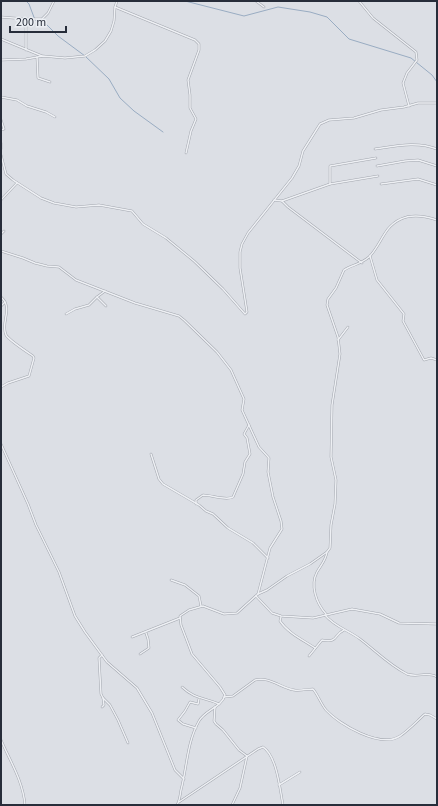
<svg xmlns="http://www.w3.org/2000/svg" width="438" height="806" viewBox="0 0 438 806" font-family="'Source Sans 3',sans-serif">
<rect width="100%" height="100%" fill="#dcdfe5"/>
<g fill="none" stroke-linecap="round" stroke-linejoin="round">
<g stroke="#99acc2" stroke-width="1">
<polyline points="26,1 29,4 35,20 46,24 58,36 85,56 109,79 120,98 134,111 163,132"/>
<polyline points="185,1 244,16 278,7 310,12 327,17 349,39 411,58 432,75 437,82"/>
</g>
<g stroke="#a2a6ae" stroke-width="2.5">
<g id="street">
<polyline points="256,1 264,7"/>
<polyline points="359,1 373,18 416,52 417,60 407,73 403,83 409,106"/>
<polyline points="115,7 195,40 199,44 199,50 188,80 190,95 190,108 196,119 191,131 186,153"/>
<polyline points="1,17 26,19 42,19 48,13 54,1"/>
<polyline points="1,39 42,56"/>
<polyline points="26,50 26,20"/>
<polyline points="37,57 38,78 50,82"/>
<polyline points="1,60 26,59 43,56 65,58 85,56 95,50 105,41 111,31 114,21 115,7 117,1"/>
<polyline points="1,97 17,100 27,106 46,112 55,117"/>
<polyline points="1,120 4,129 1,130"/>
<polyline points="1,143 1,149"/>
<path d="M375,149C396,146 417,141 437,149"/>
<polyline points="1,155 6,174 13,180 41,198 54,203 76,207 99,205 132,211 143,224 166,238 194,261 223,289 245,314 247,312 240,268 240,252 242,244 248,233 292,178 299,166 303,151 320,124 329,120 354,118 381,110 404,107 418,103 437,103"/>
<polyline points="377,166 405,161 418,160 437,166"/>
<polyline points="330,184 330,166 376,158"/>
<polyline points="381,184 418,179 437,185"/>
<polyline points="1,200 17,183"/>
<polyline points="274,200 282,201 330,184 378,176"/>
<polyline points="282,201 288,207 362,263"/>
<polyline points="1,234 4,231"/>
<path d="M1,251L23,258L35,263L47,266L59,267L76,280L135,303L179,316L184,320L217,352L231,370L244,399L242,410L259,447L269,458L268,472L273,497L281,521L282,529L270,548L258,594L237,613L224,614L203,606L189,610L180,616L181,625L192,654L220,687L225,695C222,707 205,710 199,721C187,742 187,767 181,790C180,795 180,800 177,805"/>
<polyline points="370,256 377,280 404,314 403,321 424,360 431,358 437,360"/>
<polyline points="105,291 97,297 106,306"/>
<path d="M1,297C14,309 0,322 6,335C9,340 27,352 33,356L34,358L29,376L8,383L1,387"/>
<polyline points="1,306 5,302"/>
<polyline points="66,314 75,309 89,305 97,297"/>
<polyline points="338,340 348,327"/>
<polyline points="1,444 28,504 36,525 59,572 75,616 85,632 107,662 137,688 152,713 175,770 184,779"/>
<polyline points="151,454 159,479 163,484 199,505 206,511 213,514 228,528 253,543 268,558"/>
<path d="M196,504V500L203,495C211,495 226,501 233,497L243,474L245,462L250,454L247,438L244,434L249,425"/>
<polyline points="171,580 185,585 199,596 201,606"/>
<path d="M258,594L267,590L287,576L310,564L327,552L330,548L331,525L335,504L336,480L331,457L332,405L340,354L338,337L327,305L328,299L336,288L344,270C352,265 361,264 369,257C377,249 381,238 388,229C401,213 420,214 437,220"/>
<polyline points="256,596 272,613 281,616 313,618 352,609 380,614 399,623 437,624"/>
<path d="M326,614C316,603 310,585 317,572C321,565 326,560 327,552"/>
<path d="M325,615C335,627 348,630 360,639C376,651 389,665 407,674C417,678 428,671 437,677"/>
<path d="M281,617L280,621C288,633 303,640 315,648"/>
<polyline points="132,637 180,618"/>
<polyline points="140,654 149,648 148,639 146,633"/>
<polyline points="102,655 99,658 101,694 103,698 110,705 118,720 128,743"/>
<path d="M309,656L322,640C339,643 333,635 344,630"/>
<path d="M182,687C196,700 204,697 219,704"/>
<path d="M224,697L233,696L255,680C269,676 281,688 294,690C301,691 307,689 313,689C318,695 321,704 326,710C339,724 380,749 400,736C409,730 417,721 425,714L430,715L437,719"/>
<polyline points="102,707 104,705 103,698"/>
<polyline points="215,707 214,721 216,724 223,730 239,750 247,756 240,788 232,805"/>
<polyline points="196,728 183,724 178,720 185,711 190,702 198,704 199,699"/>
<path d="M1,740C10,761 23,781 25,805"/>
<polyline points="279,785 300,772"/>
<path d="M179,802L258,749L263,747C277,756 280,790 283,805"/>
</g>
</g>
<use href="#street" stroke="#eef0f4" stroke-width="1.5"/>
</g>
<rect width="438" height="806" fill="none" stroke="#272d3a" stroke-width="4"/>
<path d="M10 26v6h56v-6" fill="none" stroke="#272d3a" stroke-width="2"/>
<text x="16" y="26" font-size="12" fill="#272d3a" stroke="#ebeef3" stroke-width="3" paint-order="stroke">200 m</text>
</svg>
